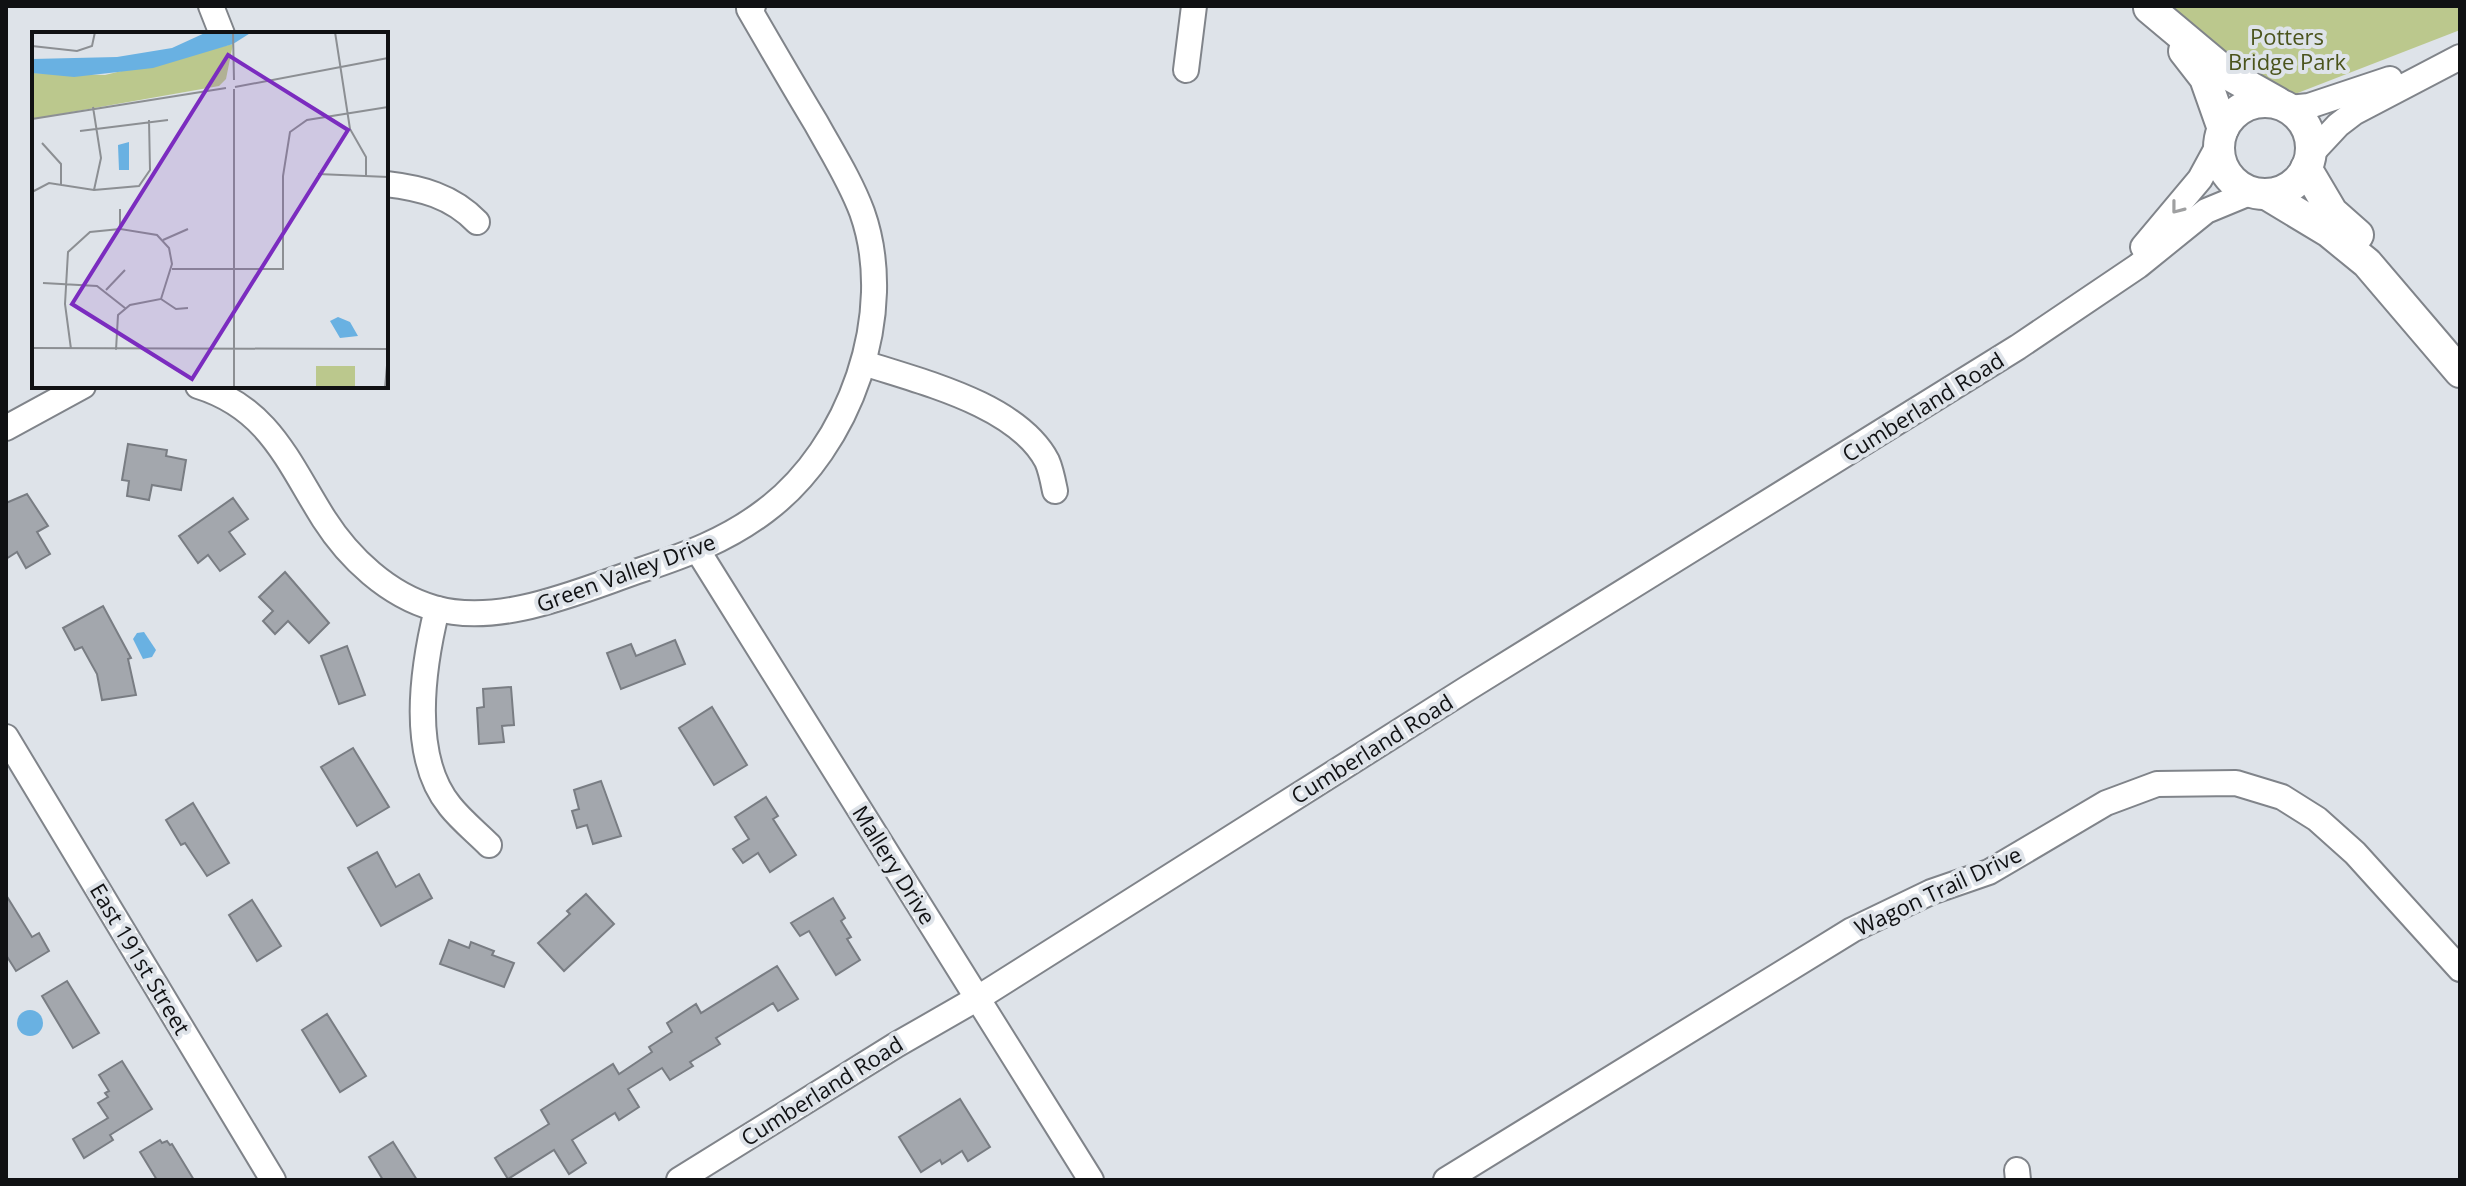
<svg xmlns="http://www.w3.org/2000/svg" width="2466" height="1186" viewBox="0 0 2466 1186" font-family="'Open Sans',sans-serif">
<rect width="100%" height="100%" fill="#dee3e9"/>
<polygon fill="#bbc88d" points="2148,6 2460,6 2460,30 2285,98"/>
<g fill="#69b1e2">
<polygon points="144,632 156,650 152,657 143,659 133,639 137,633"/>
<circle cx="30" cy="1023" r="13"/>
</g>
<g fill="#a3a7ad" stroke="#797d83" stroke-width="2">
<polygon points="128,444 167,450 166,456 186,460 181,490 152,485 149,500 127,496 129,481 122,480"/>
<polygon points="27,494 48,526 37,532 50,554 26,568 17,552 6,559 6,503"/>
<polygon points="233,498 248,519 229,532 245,554 220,571 208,555 198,563 179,536"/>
<polygon points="285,572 329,623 309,643 288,621 275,634 263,621 273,611 259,597"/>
<polygon points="103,606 131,658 128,659 136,695 102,700 97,674 82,647 75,650 63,628"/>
<polygon points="675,640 685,664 621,689 607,653 631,644 636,656"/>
<polygon points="347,646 365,695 339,704 321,656"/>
<polygon points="511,687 514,725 502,726 504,742 479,744 477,708 484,707 483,689"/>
<polygon points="712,707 747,765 714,785 679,728"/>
<polygon points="353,748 389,807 357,826 321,767"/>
<polygon points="601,781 621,836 593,844 587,825 577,828 572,811 579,809 574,790"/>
<polygon points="766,797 778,816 773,819 796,855 770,872 758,853 743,863 733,849 749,839 735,817"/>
<polygon points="193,803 229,863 207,876 185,843 181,845 166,820"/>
<polygon points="377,852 396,887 419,874 432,898 381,926 348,868"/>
<polygon points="586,894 614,924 564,971 538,943 570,914 567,911"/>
<polygon points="6,895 32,937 39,933 49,951 16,971 6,955"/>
<polygon points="833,898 845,918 841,921 851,937 847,939 860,960 836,975 809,931 800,936 791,923"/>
<polygon points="252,900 281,946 257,961 229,915"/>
<polygon points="449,940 469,948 471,942 494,951 492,955 514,963 504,987 440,964"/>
<polygon points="777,966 798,999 778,1011 773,1003 716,1038 720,1044 690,1062 693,1066 670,1080 662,1068 628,1089 639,1107 619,1120 615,1113 572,1140 586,1163 569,1174 554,1150 508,1179 495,1158 549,1124 541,1110 613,1064 619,1074 652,1052 649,1047 672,1032 667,1023 696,1004 701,1013"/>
<polygon points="67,981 99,1033 73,1048 42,996"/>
<polygon points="327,1014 366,1076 340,1092 302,1030"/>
<polygon points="122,1061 152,1109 110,1135 113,1140 84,1158 73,1139 108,1118 98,1103 108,1097 105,1093 109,1091 99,1075"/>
<polygon points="960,1099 990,1147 968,1161 962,1151 942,1164 940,1160 921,1172 899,1137"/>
<polygon points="160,1140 162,1143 167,1141 170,1145 172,1144 194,1180 157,1180 140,1152"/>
<polygon points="393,1142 417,1180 383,1180 369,1157"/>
</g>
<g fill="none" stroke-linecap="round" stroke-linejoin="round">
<g stroke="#80848a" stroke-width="28">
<g id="minor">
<polyline points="211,6 222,34"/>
<polyline points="1186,70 1194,6"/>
<polyline points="2289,108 2309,106 2390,79"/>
<polyline points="2310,155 2338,125 2355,112 2460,57"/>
<path d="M386,184C421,188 452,196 477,222"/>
<polyline points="2143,247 2200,179 2219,144"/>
<path d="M864,363C921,382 1017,404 1047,461C1051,470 1053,481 1055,491"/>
<path d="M198,386C269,408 288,462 324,519C349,558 388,595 434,608C500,627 579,591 641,570C686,555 727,540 765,511C850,448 898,313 862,212C850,180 832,152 816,123C793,85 771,47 749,9L753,6"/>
<polyline points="6,428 83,386"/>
<polyline points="698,551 1091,1180"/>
<path d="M437,609C423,666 409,756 450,806C461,820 476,832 489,845"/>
<polyline points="6,737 273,1180"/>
<polyline points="2017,1170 2018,1180"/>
<polyline points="679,1180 896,1045 978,998 1468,688 2018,347 2138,266 2206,211 2252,192"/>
<polyline points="1446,1180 1852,930 1931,892 1989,872 2106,803 2157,784 2236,783 2282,797 2317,819 2355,853 2460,969"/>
</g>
</g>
<g stroke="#80848a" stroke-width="34">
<g id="major">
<polyline points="2149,8 2229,75 2277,102"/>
<polyline points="2184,51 2205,78 2223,129"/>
<circle cx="2265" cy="148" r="46"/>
<polyline points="2306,168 2332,212 2358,235"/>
<polyline points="2266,194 2329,232 2367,263 2460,372"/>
</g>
</g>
<use href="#minor" stroke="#fff" stroke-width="24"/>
<use href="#major" stroke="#fff" stroke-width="30"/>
</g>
<defs><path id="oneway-chevron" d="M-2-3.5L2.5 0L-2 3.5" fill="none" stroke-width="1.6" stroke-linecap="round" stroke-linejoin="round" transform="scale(2)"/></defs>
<use stroke="#9fa0a1" href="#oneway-chevron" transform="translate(2177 208) rotate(128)"/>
<g text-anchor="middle" stroke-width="8" stroke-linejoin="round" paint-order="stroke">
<g font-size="22" fill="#4b541c" stroke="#dee3e9">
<text x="2287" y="45">Potters<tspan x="2287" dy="25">Bridge Park</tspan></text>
</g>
<g font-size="22" fill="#101113" stroke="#dee3e9">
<text transform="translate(1923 407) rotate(-32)" y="8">Cumberland Road</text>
<text transform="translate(626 573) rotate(-20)" y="8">Green Valley Drive</text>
<text transform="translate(1372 749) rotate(-32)" y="8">Cumberland Road</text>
<text transform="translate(894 865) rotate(58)" y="8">Mallery Drive</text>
<text transform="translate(1938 891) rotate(-25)" y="8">Wagon Trail Drive</text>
<text transform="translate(140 959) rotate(59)" y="8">East 191st Street</text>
<text transform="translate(822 1091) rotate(-32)" y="8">Cumberland Road</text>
</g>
</g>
<g transform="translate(32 32)">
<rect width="356" height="356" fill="#dee3e9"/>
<path d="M201,12L194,47L187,54L0,87V41L73,43ZM284,334H323V356H284Z" fill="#bbc88d"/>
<path d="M175,0H220L201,12L121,36L42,45L0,41V27L85,25L140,16ZM97,110V138H87L86,113ZM306,285L318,290L326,304L308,306L298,289Z" fill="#69b1e2"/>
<path fill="none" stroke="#8c8f93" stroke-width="2" d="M201,0L202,48M303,0L318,97L334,125V145M0,14L45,19L60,14L63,0M203,55L356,26M202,57V356M61,75L69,126L62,158M0,87L194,56M48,99L136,88M10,111L29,132V153M286,142L356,145M0,160L17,151L62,158L107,154L118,138L117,88M131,208L156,197M140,237H251V144L258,100L275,88L356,75M11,251L65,254L93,276M74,258L93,238M129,267L144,277L156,276M0,316L356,317M39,317L33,272L36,220L58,200L88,197M84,318L86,283L98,273L129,267L140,232L137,216L125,203L88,197V177M353,356L356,322"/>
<path fill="#7b2cbf" fill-opacity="0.15" stroke="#7b2cbf" stroke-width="4" d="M196,23L316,98L160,347L40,272Z"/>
<rect width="356" height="356" fill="none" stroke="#101113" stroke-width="4"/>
</g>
<rect width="2466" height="1186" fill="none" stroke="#101113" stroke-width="16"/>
</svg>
